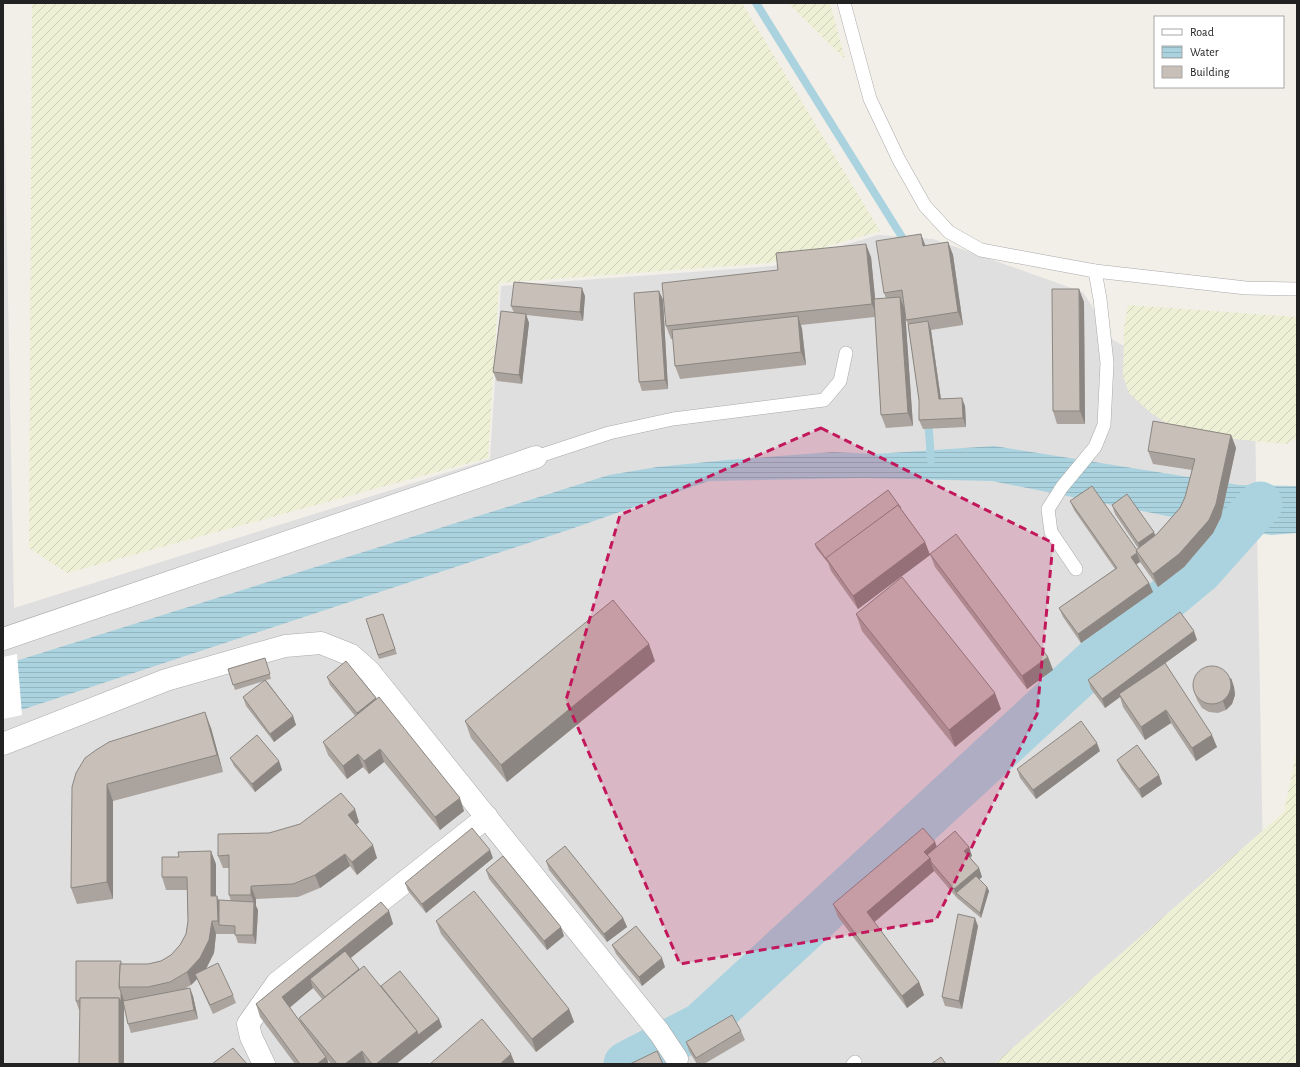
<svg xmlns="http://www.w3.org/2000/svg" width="1300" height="1067" viewBox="0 0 1300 1067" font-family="'Alegreya Sans',sans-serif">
<defs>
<pattern id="farmland-furrows" width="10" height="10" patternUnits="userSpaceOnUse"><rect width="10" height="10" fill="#eef0d5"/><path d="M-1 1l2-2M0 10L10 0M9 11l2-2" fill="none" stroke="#ccceb7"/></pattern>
<pattern id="water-rules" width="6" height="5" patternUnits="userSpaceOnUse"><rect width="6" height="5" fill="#aad3df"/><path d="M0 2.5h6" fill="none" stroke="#92b5bf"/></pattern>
</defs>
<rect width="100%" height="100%" fill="#f2efe9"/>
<polygon fill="#e0dfdf" points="3,40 14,608 490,459 501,286 773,266 878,235 933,239 1083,292 1113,340 1255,419 1263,860 1215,1064 3,1064"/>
<g fill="url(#farmland-furrows)">
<polygon points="32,3 742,3 880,231 770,263 499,283 488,458 67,573 29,548"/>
<polygon points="788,3 830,3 845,59"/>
<polygon points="1128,305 1297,317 1297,438 1286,444 1214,437 1177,430 1151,413 1129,393 1123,376 1124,327"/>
<polygon points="1297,749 1297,1064 994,1064 1284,812"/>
</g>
<polygon fill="url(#water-rules)" points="994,446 1239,485 1297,486 1297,533 1271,535 1232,529 992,481 862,478 709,481 565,531 3,716 3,665 609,475 657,467 727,460 833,452 875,454"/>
<polygon fill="#fff" points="17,654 22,715 3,719 3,657"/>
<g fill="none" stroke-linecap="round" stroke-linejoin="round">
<g stroke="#aad3df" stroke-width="8">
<polyline points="756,3 902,237 904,246"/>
<polyline points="928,418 931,460"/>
</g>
<polyline stroke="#aad3df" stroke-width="45" points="626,1064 701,1025 1123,635 1200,571 1260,504"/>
<g stroke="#a9a9a9" stroke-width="14">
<g id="lane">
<polyline points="844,3 870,99 899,160 925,206 949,232 981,250 1095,271 1246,288 1297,289"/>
<polyline points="536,457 609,433 673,419 824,400 840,381 846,353"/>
<polyline points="1076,569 1051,532 1048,509 1062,487 1095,447 1104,425 1107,363 1100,299 1095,271"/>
<polyline points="853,1064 855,1062"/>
</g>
</g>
<g stroke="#a9a9a9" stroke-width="23">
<g id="street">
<polyline points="3,639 536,457"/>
<polyline points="3,744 166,680 285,646 321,643 351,655 369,671 659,1032 677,1059"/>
<polyline points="264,1064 251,1037 248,1024 277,983 487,817"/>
</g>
</g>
<use href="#lane" stroke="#fff" stroke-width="13"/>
<use href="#street" stroke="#fff" stroke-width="22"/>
</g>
<g fill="#aba49e" fill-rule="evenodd">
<polygon points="948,242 953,255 963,325 931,330 941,399 965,406 966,427 923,429 919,420 919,400 908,324 906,320 905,312 913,426 886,428 881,415 875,317 801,325 802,329 806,365 680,379 675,366 673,339 671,339 666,326 778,270 871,257 875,299 886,298 884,293 925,246"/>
<polygon points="659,291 663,300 668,389 642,391 639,382"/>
<polygon points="585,296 583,321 526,315 529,323 522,384 497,381 493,372 514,313 511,306"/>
<polygon points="1084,302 1085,424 1057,424 1053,411"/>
<polygon points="1231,435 1236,448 1221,517 1213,533 1184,567 1158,587 1140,562 1136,564 1149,583 1153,592 1081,643 1063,617 1059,608 1115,569 1074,510 1070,501 1137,550 1138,548 1115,514 1112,505 1155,536 1180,508 1185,497 1192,470 1153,464 1148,451"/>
<polygon points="902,510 925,542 930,555 858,609 831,571 828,563 816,548 815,544"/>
<polygon points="930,554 1048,657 1053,670 1027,689 935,567"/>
<polygon points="383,614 397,654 379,659 366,619"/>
<polygon points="856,614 1001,709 955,747 862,631"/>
<polygon points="1197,640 1165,663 1217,747 1196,761 1171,723 1145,740 1123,707 1120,697 1105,708 1091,689 1088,680"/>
<polygon points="265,658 271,679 266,680 293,716 296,725 274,742 246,706 243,697 264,681 235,690 228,669"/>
<polygon points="655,661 507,782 471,738 465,721"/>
<polygon points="327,677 376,698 376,699 464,811 440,830 384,762 369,774 363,767 347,779 328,755 323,742 355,716 330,685"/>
<polygon points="1231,678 1234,687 1235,695 1232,704 1226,710 1218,713 1209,712 1202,708 1197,700 1194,691"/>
<polygon points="211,728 223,772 113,801 113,899 77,904 71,888 76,773"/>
<polygon points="1100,751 1036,799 1020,778 1017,769"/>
<polygon points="230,758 279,761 282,770 255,792 234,766"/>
<polygon points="1117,760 1159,775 1162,784 1142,798 1121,769"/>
<polygon points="359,822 356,825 377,858 357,875 350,866 320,888 298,897 256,899 256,906 258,910 256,944 238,943 235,934 216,934 214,953 206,968 233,995 236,1003 213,1014 197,979 191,985 186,988 193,996 198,1019 131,1033 128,1024 124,1007 79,1010 76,1001 122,964 148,964 161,961 171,955 180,945 186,934 188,921 187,890 166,890 162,877 216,864 216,896 219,900 231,901 229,895 229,868 223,868 218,856 269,833"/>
<polygon points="935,842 936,847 969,847 972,856 970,857 979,868 982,877 979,879 987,887 989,891 981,918 957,898 934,871 874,922 919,982 924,995 907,1008 838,917 833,904"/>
<polygon points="493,858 426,913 408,891 405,883"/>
<polygon points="546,861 623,918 627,927 607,942 549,870"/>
<polygon points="486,870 564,936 547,950 489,879"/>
<path d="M389,911L393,924L350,958L359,969L381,986L439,1019L442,1027L396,1064H331L327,1059L329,1064H295L260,1017L256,1004ZM313,988L322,999L299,1018L301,1023L290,1007Z"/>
<polygon points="436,921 569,1009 574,1022 536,1052 441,934"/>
<polygon points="978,926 962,1009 945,1006 942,997"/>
<polygon points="612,945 665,967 642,986 616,954"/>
<polygon points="741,1031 745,1040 704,1064 697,1064 689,1051 686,1042"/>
</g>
<g fill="#8b8681">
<polygon points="921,234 926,247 923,246"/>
<polygon points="948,242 953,255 963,325 958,312"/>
<polygon points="866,244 871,257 877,317 872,304"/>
<polygon points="582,288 585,296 583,321 580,312"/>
<polygon points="1079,289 1084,302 1085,424 1080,411"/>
<polygon points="659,291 663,300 668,389 665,380"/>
<polygon points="900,297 905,310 913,426 908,413"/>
<polygon points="526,314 529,323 522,384 519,375"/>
<polygon points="798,316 802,329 806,365 801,352"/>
<polygon points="928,321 931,330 942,407 939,399"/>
<polygon points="962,398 965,406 966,427 963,418"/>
<polygon points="1231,435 1236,448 1221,517 1213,533 1184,567 1158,587 1153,574"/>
<polygon points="1154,532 1157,540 1141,552 1138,543"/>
<polygon points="925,542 930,555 858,609 853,596"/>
<polygon points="1137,553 1140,562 1134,566 1131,557"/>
<polygon points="1149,583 1153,592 1081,643 1078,634"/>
<polygon points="1194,631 1197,640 1120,696 1119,694 1120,697 1105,708 1102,699"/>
<polygon points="649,644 655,661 507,782 501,765"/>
<polygon points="1048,657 1053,670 1027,689 1022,676"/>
<polygon points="1231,678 1234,687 1235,695 1232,704 1226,710 1223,701"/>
<polygon points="995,693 1001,709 955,747 949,730"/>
<polygon points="376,698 379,707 360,722 357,713"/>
<polygon points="1166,710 1171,723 1145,740 1141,727"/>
<polygon points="205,712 211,728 223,772 217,755"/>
<polygon points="293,716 296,725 274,742 270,734"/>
<polygon points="1212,735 1217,747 1196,761 1192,748"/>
<polygon points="1097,743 1100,751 1036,799 1033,790"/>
<polygon points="380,749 384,762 369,774 364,761"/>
<polygon points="358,754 363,767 347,779 343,766"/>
<polygon points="279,761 282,770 255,792 252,784"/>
<polygon points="1159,775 1162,784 1142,798 1139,789"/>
<polygon points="107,784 113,801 113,899 107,882"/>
<polygon points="460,798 464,811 440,830 435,817"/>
<polygon points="355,809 359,822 352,828 348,815"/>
<polygon points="935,842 940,855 931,862 934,871 871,925 867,912 924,852"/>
<polygon points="373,845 377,858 357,875 352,862"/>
<polygon points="969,847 972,856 968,859 964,851"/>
<polygon points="490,850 493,858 426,913 422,904"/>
<polygon points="211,851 216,864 216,909 211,896"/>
<polygon points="345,854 350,866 320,888 315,875"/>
<polygon points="979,868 982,877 959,896 956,893 954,889"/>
<polygon points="251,886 256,899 256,906 258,910 256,944 253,935 254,903 251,895"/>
<polygon points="987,887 989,891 981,918 980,913"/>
<polygon points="217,896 222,909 219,925 218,921"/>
<polygon points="389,911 393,924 316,986 310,979 313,988 287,1010 282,997"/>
<polygon points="623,918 627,927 607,942 604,934"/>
<polygon points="975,918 978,926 962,1009 959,1001"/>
<polygon points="212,921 216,934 214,953 205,971 195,974 197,979 191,985 187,972"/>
<polygon points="561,927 564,936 547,950 544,941"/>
<polygon points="662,958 665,967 642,986 639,977"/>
<polygon points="919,982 924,995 907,1008 902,996"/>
<polygon points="190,988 193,996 198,1019 194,1010"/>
<polygon points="121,992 124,1000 124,1064 119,1064 119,998"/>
<polygon points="569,1009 574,1022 536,1052 532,1039"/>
<polygon points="439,1019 442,1027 396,1064 376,1064 417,1031"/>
<polygon points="362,1051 366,1064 345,1064"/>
<polygon points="511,1054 515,1064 500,1064"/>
<polygon points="326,1057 329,1064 317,1064"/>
</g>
<g fill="#c7bfb8" stroke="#8b8681">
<polygon points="921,234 923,246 948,242 958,312 906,320 902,290 884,293 876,241"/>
<polygon points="866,244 872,304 666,326 662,283 778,270 776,253"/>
<polygon points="514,282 582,288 580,312 511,306"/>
<polygon points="1052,289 1079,289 1080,411 1053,411"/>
<polygon points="659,291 665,380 639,382 634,293"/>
<polygon points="900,297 908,413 881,415 874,299"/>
<polygon points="501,311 526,314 519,375 493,372"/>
<polygon points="798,316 801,352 675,366 672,330"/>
<polygon points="928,321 939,399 962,398 963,418 919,420 919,400 908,324"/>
<polygon points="1153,421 1231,435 1216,504 1209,520 1179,554 1153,574 1136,550 1157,534 1180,508 1185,497 1195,459 1148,451"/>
<polygon points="1092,486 1137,550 1136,550 1137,553 1131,557 1149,583 1078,634 1059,608 1117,568 1070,501"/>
<polygon points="888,490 901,508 900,509 898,505 826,559 815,544"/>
<polygon points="1127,494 1154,532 1138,543 1112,505"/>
<polygon points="898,505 925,542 853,596 826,558"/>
<polygon points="956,534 1048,657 1022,676 930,554"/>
<polygon points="902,577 995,693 949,730 856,614"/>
<polygon points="613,600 649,644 501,765 465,721"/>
<polygon points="1180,612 1194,631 1102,699 1088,680"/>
<polygon points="383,614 395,649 378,655 366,619"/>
<polygon points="265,658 270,674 233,685 228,669"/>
<polygon points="346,661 376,698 357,713 327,677"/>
<polygon points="1165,663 1212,735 1192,748 1166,710 1141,727 1119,694"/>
<circle cx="1212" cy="685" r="19"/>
<polygon points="265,680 293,716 270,734 243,697"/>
<polygon points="379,697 460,798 435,817 380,749 364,761 358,754 343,766 323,742"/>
<polygon points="205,712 217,755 107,784 107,882 71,888 72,787 76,773 85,758 96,750 109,742"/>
<polygon points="1081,721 1097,743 1033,790 1017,769"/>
<polygon points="257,735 279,761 252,784 230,758"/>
<polygon points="1137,745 1159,775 1139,789 1117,760"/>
<polygon points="341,793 355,809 348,815 373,845 352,862 345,854 315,875 293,884 251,886 251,895 229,895 229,855 218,856 218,834 269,833 300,824"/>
<polygon points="472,828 490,850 422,904 405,883"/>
<polygon points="923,828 935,842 924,852 930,858 867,912 919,982 902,996 833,904"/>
<polygon points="955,831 969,847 964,851 979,868 954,889 931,862 930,858 927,855"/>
<polygon points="565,846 623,918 604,934 546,861"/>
<polygon points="211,851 211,896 217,896 218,921 212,921 209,940 200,958 187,972 170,982 148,987 119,987 120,964 148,964 161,961 171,955 180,945 186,934 188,921 187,877 162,877 162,857 179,857 178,852"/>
<polygon points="503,856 561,927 544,941 486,870"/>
<polygon points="976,876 987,887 980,913 956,893"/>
<polygon points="474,891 569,1009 532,1039 436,921"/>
<polygon points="219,900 254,902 253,935 235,935 235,926 219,925"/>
<polygon points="381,902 389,911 282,997 326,1057 317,1064 300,1064 256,1004"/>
<polygon points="958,914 975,918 959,1001 942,997"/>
<polygon points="636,926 662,958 639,977 612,945"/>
<polygon points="345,951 359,969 325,997 310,979"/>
<polygon points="76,961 121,961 121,964 120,964 119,987 121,992 121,1002 119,998 80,998 80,1001 76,1001"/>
<polygon points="218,963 233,995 210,1005 195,974"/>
<polygon points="364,966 417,1031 376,1064 372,1064 362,1051 345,1064 337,1064 299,1018"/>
<polygon points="400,971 439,1019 418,1035 417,1031 381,986"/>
<polygon points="190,988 194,1010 128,1024 123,1001"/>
<polygon points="80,998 119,998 119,1064 79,1064"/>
<polygon points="732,1015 741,1031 696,1058 686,1042"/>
<polygon points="482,1019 511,1054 500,1064 430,1064"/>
<polygon points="233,1048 247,1064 212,1064"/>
<polygon points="657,1051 663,1064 630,1064"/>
<polygon points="941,1057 946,1064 931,1064"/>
</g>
<path fill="#c2185b" fill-opacity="0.2" stroke="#c2185b" stroke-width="3" stroke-dasharray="8 5" stroke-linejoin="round" d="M821,428L1053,543L1037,714L936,920L680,964L566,700L620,515Z"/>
<rect width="1300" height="1067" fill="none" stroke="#222222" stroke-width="8"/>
<rect x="1154" y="16" width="130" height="72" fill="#ffffff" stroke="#a7a7a7"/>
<rect x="1162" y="29" width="20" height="6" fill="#ffffff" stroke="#a7a7a7"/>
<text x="1190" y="36" font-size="12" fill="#222222">Road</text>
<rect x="1162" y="46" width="20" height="12" fill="url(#water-rules)" stroke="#a7a7a7"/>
<text x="1190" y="56" font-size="12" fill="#222222">Water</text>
<rect x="1162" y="66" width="20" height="12" fill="#c7bfb8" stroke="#a7a7a7"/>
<text x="1190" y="76" font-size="12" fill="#222222">Building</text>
</svg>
